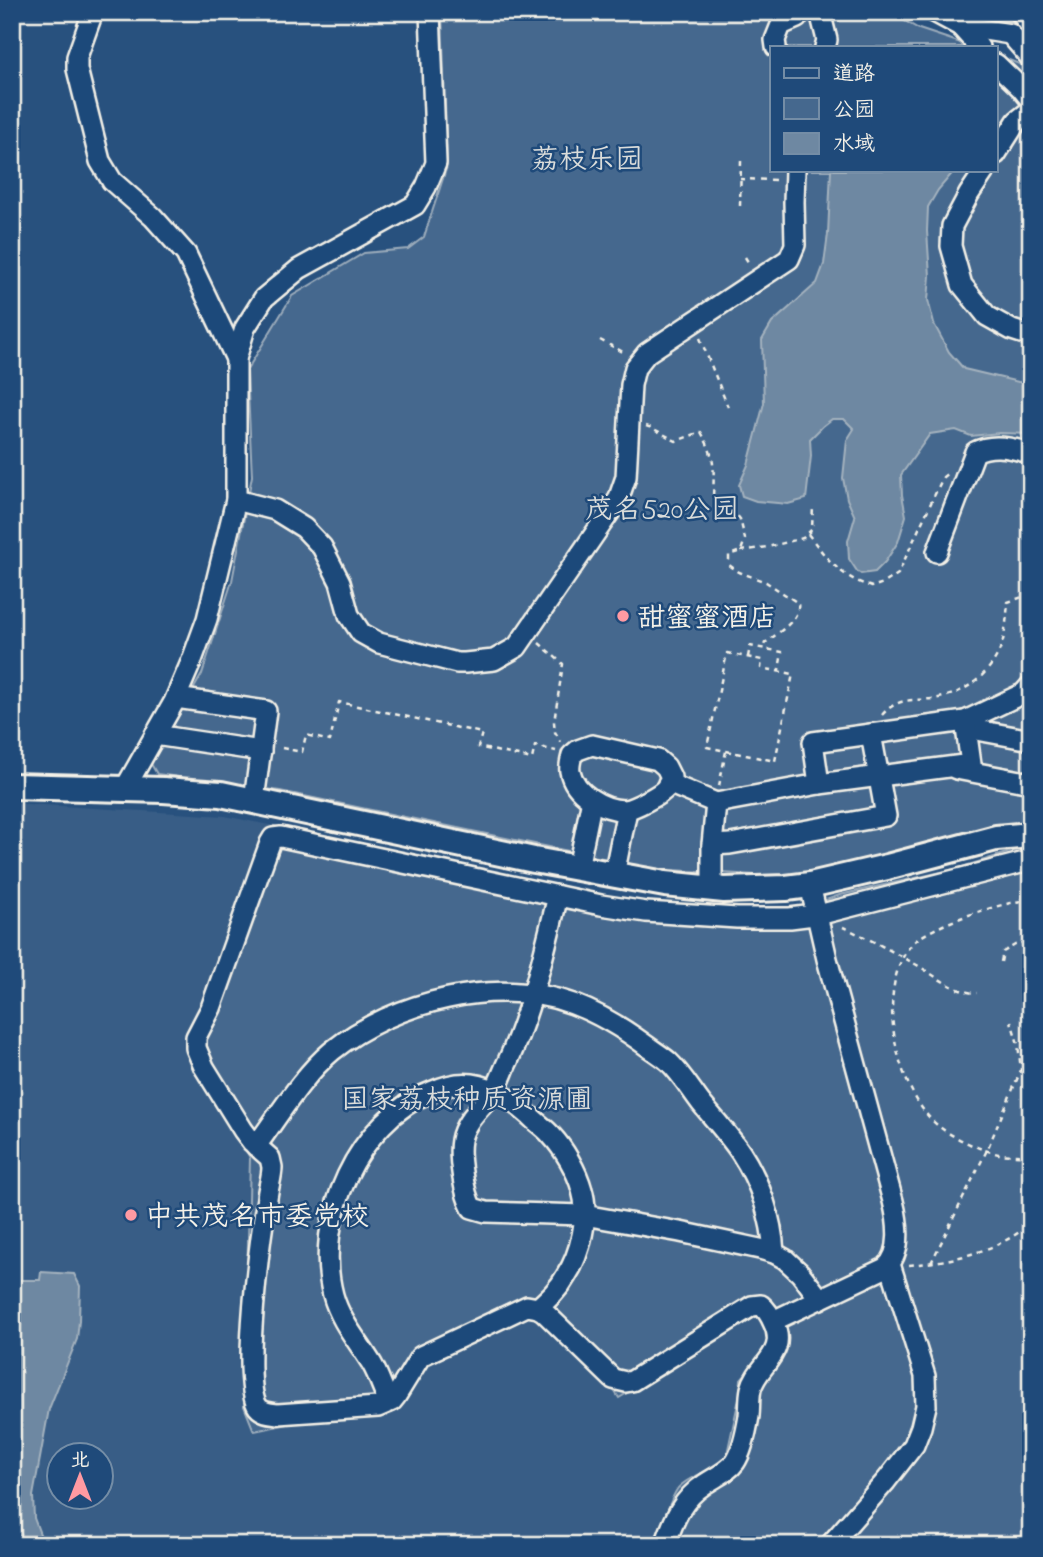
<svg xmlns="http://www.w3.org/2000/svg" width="1043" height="1557" viewBox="0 0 1043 1557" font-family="'Indie Flower','LXGW WenKai TC',sans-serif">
<rect width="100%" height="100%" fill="#28517e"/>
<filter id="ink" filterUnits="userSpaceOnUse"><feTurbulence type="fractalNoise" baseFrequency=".0143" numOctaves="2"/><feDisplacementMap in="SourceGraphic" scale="14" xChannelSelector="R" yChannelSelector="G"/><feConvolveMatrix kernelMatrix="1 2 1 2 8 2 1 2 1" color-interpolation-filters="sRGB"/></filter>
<g filter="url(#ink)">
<path fill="#375d86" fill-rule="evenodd" d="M12,803L225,816L274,826L205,1014L189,1042L250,1158L244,1406L254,1431L427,1363L534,1312L611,1386L619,1398L757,1316L770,1322L773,1343L741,1379L740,1394L727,1454L722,1462L678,1488L670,1506L655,1545H44L34,1518L33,1496L49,1409L77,1339L79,1321L80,1286L41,1280H12ZM60,1456H102V1498H60Z"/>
<g fill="#45688e" stroke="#9cacbb" stroke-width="2">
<polygon points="442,12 889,12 919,29 973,47 772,47 772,170 996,170 996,55 1027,67 1031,72 1031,824 1025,824 890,853 803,878 655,869 280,791 157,774 151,764 202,674 232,581 252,476 247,370 292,296 364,253 408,249 424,237 447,166"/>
<path d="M274,826L539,884L632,902L714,908L797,910L840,895L959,868L1016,850L1031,851V1545H655C661,1530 669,1500 678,1488C691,1473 716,1473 727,1454L740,1394L741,1379L773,1343L770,1322L757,1316L619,1398L611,1386L533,1312L427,1363L390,1409L327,1416L254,1431L244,1406L250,1158L189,1042L205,1014Z"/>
</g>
<g fill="#6e88a2" stroke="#a4b2be" stroke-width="2">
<polygon points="831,170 955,170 938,190 928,207 927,231 930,276 928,300 934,324 949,352 964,369 1031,385 1031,434 999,433 971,436 956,430 930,434 901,475 902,495 906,516 898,542 885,562 875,572 861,574 857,571 849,559 848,541 855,517 847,499 843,478 847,440 854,429 844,419 832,419 823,426 810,439 811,456 806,499 788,504 756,501 742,496 739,485 748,465 764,403 762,340 772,323 817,283 824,264 828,234"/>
<polygon points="41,1272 74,1274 80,1286 79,1321 77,1339 49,1409 33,1496 34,1518 44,1545 12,1545 12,1280 40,1280"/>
</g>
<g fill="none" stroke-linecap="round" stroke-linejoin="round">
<g stroke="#f4f1e8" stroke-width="24">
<g id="minor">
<polyline points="93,12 77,57 77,69 100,161 112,181 153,217 186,254 236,359"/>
<polyline points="820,12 827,40 825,47"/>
<polyline points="934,12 960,26 1010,34 1031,58"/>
<polyline points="1020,12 1031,26"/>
<polyline points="960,26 979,47"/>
<polyline points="776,47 775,40 781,25 797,18"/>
<polyline points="996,64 1021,88 1031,100"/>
<polyline points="996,154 1017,121 1031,110"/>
<polyline points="985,170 969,194 952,226 951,246 962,285 987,316 1012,330 1031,336"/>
<polyline points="236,500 275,510 304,528 322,547 340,582 349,615 361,633 379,643 457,663 465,663 494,660 517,647 618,500 626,477 631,385 635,368 647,353 789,259 795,245 794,202 795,170"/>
<path d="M937,552L975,452C992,443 1012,447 1031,454"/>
<polyline points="176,698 266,711 254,800"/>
<polyline points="966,728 1031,740"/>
<polyline points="155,735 261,751"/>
<path d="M592,745L658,760L666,767L671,777C670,780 669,784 667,787C661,795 633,809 624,810C603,810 574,793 570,771C569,766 571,759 572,755L578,750Z"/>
<polyline points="956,769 1031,783"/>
<polyline points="668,783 716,803"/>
<polyline points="819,784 813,742 965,721 1024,693 1031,685"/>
<polyline points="124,790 174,702 192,660 207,619 236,500 236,359 245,328 264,298 299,269 415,205 426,187 436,163 430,12"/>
<polyline points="712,845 730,844 886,816 871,734"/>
<polyline points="578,868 591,804"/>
<polyline points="614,875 627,810"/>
<polyline points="712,889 712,845 716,803 819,784 971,764 965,721"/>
<path d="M558,896C544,952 532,1008 508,1061C503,1071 500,1082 494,1091C483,1107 465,1119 461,1140C458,1156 464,1194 472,1208L486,1212L584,1215L680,1232L760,1249L774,1253L785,1259L800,1273L820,1299"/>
<path d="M256,1146C279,1115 303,1075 332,1051C394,1001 497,976 573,1004C600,1014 624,1029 647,1046C654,1051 662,1056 668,1061C681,1073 691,1090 701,1103C714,1119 729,1135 741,1153C760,1182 772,1218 774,1253"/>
<path d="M773,1321L885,1268C903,1254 898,1221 893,1201L827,959L810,885"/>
<path d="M389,1402C383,1390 379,1376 372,1364C358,1341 340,1321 333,1295C313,1220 358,1120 431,1092C444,1086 458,1082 472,1084C495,1087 514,1102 531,1117C537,1123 545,1128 551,1135C564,1149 577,1171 582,1190C590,1215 580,1255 566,1276C559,1289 549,1298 538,1308"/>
<path d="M665,1545C674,1519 682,1499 705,1484C715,1477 728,1472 735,1462C742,1452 747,1428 749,1416C750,1407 749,1398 751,1389C757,1364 789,1354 773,1322C770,1315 767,1310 761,1305L752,1306L632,1381L626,1382L613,1379L543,1311L538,1308L527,1306L423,1355L420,1357L396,1396L392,1401L378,1407L278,1414C271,1413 263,1413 258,1407C240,1383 261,1233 267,1198C268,1188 272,1177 272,1167L270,1158L252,1142L243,1130L204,1067L196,1048V1037L211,1008L270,843L273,838L281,837L601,905L646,912L737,918H790L822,914L1021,863H1031"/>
<polyline points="830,1545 886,1481 914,1445 921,1427 926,1406 925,1376 890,1264"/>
</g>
</g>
<g stroke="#f4f1e8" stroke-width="30">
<polyline id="major" points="12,786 163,790 221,794 534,860 665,884 724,890 786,888 810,885 887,867 996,838 1031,835"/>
</g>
<g stroke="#f4f1e8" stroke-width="2.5" stroke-dasharray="5 5" stroke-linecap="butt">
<polyline points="740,179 779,180"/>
<polyline points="740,206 741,161"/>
<polyline points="745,257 750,265"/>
<polyline points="700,338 728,407"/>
<polyline points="600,340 625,353"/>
<path d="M646,426L652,428L676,441L701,432C716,458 714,469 713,498L729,506L740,519L745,539L741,551L729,555V565L739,572L766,582L798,603C801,620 777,633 765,643L763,648"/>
<path d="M808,534C829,561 839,576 872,587L886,582L898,574L943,477L947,474"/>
<polyline points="741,551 768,547 803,538 812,529 813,506"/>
<polyline points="539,643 563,664 554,722 555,732 561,742"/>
<polygon points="727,653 762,660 761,668 793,674 775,761 707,747"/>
<polyline points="748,657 750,646 782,652 779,670"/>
<path d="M882,715C898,697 911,701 932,699C964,696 995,672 1003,640C1006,628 1007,614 1008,602L1031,594"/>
<polyline points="282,748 302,752 306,735 330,741 339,702 482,733 478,747 532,759 535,746 556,751"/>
<polyline points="719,786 726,751"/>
<path d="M1031,900C1004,901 930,925 912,944C873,988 896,1095 941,1128C954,1138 983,1151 999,1154C1009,1155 1020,1155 1031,1156"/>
<path d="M843,927C868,938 893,952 917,965C936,976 955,993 977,993"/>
<polyline points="1001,962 1003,952 1015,945 1031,940"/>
<polyline points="931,1263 987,1150 1021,1070 1018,1044 1011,1021"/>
<path d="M909,1265C951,1261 998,1252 1031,1223"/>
</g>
<use href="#minor" stroke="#1f4a7a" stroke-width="19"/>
<use href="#major" stroke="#1f4a7a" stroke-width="24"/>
<polyline stroke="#f4f1e8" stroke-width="2.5" stroke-dasharray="5 5" stroke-linecap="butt" points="797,18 821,12"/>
</g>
</g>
<g fill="#ff9aa2" stroke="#1f4a7a" stroke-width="2.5">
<circle cx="623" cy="616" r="7"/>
<circle cx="131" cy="1215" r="7"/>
</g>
<g text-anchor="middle" stroke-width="5" stroke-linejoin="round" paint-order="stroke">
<g font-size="28" fill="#dadcda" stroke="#1f4a7a">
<text x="587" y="168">荔枝乐园</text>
<text x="662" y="518">茂名520公园</text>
<text x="467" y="1108">国家荔枝种质资源圃</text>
</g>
<g font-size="28" fill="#f4f1e8" stroke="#1f4a7a" text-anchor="start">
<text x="637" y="626">甜蜜蜜酒店</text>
<text x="145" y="1225">中共茂名市委党校</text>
</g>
</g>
<rect width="1043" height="1557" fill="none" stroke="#1f4a7a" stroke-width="42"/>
<rect x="21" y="21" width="1001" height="1515" fill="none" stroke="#f4f1e8" stroke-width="2.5" filter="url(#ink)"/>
<rect x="770" y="46" width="228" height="126" fill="#1f4a7a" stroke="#748da6" stroke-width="2"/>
<rect x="784" y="68" width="35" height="10" fill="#1f4a7a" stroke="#748da6" stroke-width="2"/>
<text x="833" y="80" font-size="21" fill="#f4f1e8">道路</text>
<rect x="784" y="98" width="35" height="21" fill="#45688e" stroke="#748da6" stroke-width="2"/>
<text x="833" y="116" font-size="21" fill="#f4f1e8">公园</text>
<rect x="784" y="133" width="35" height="21" fill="#6e88a2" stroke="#748da6" stroke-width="2"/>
<text x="833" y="150" font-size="21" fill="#f4f1e8">水域</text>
<g transform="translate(80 1476)"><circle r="33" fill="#1f4a7a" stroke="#748da6" stroke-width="2"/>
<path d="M0-5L12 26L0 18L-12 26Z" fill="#ff9aa2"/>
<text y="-10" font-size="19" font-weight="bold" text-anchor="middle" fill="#f4f1e8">北</text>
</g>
</svg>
